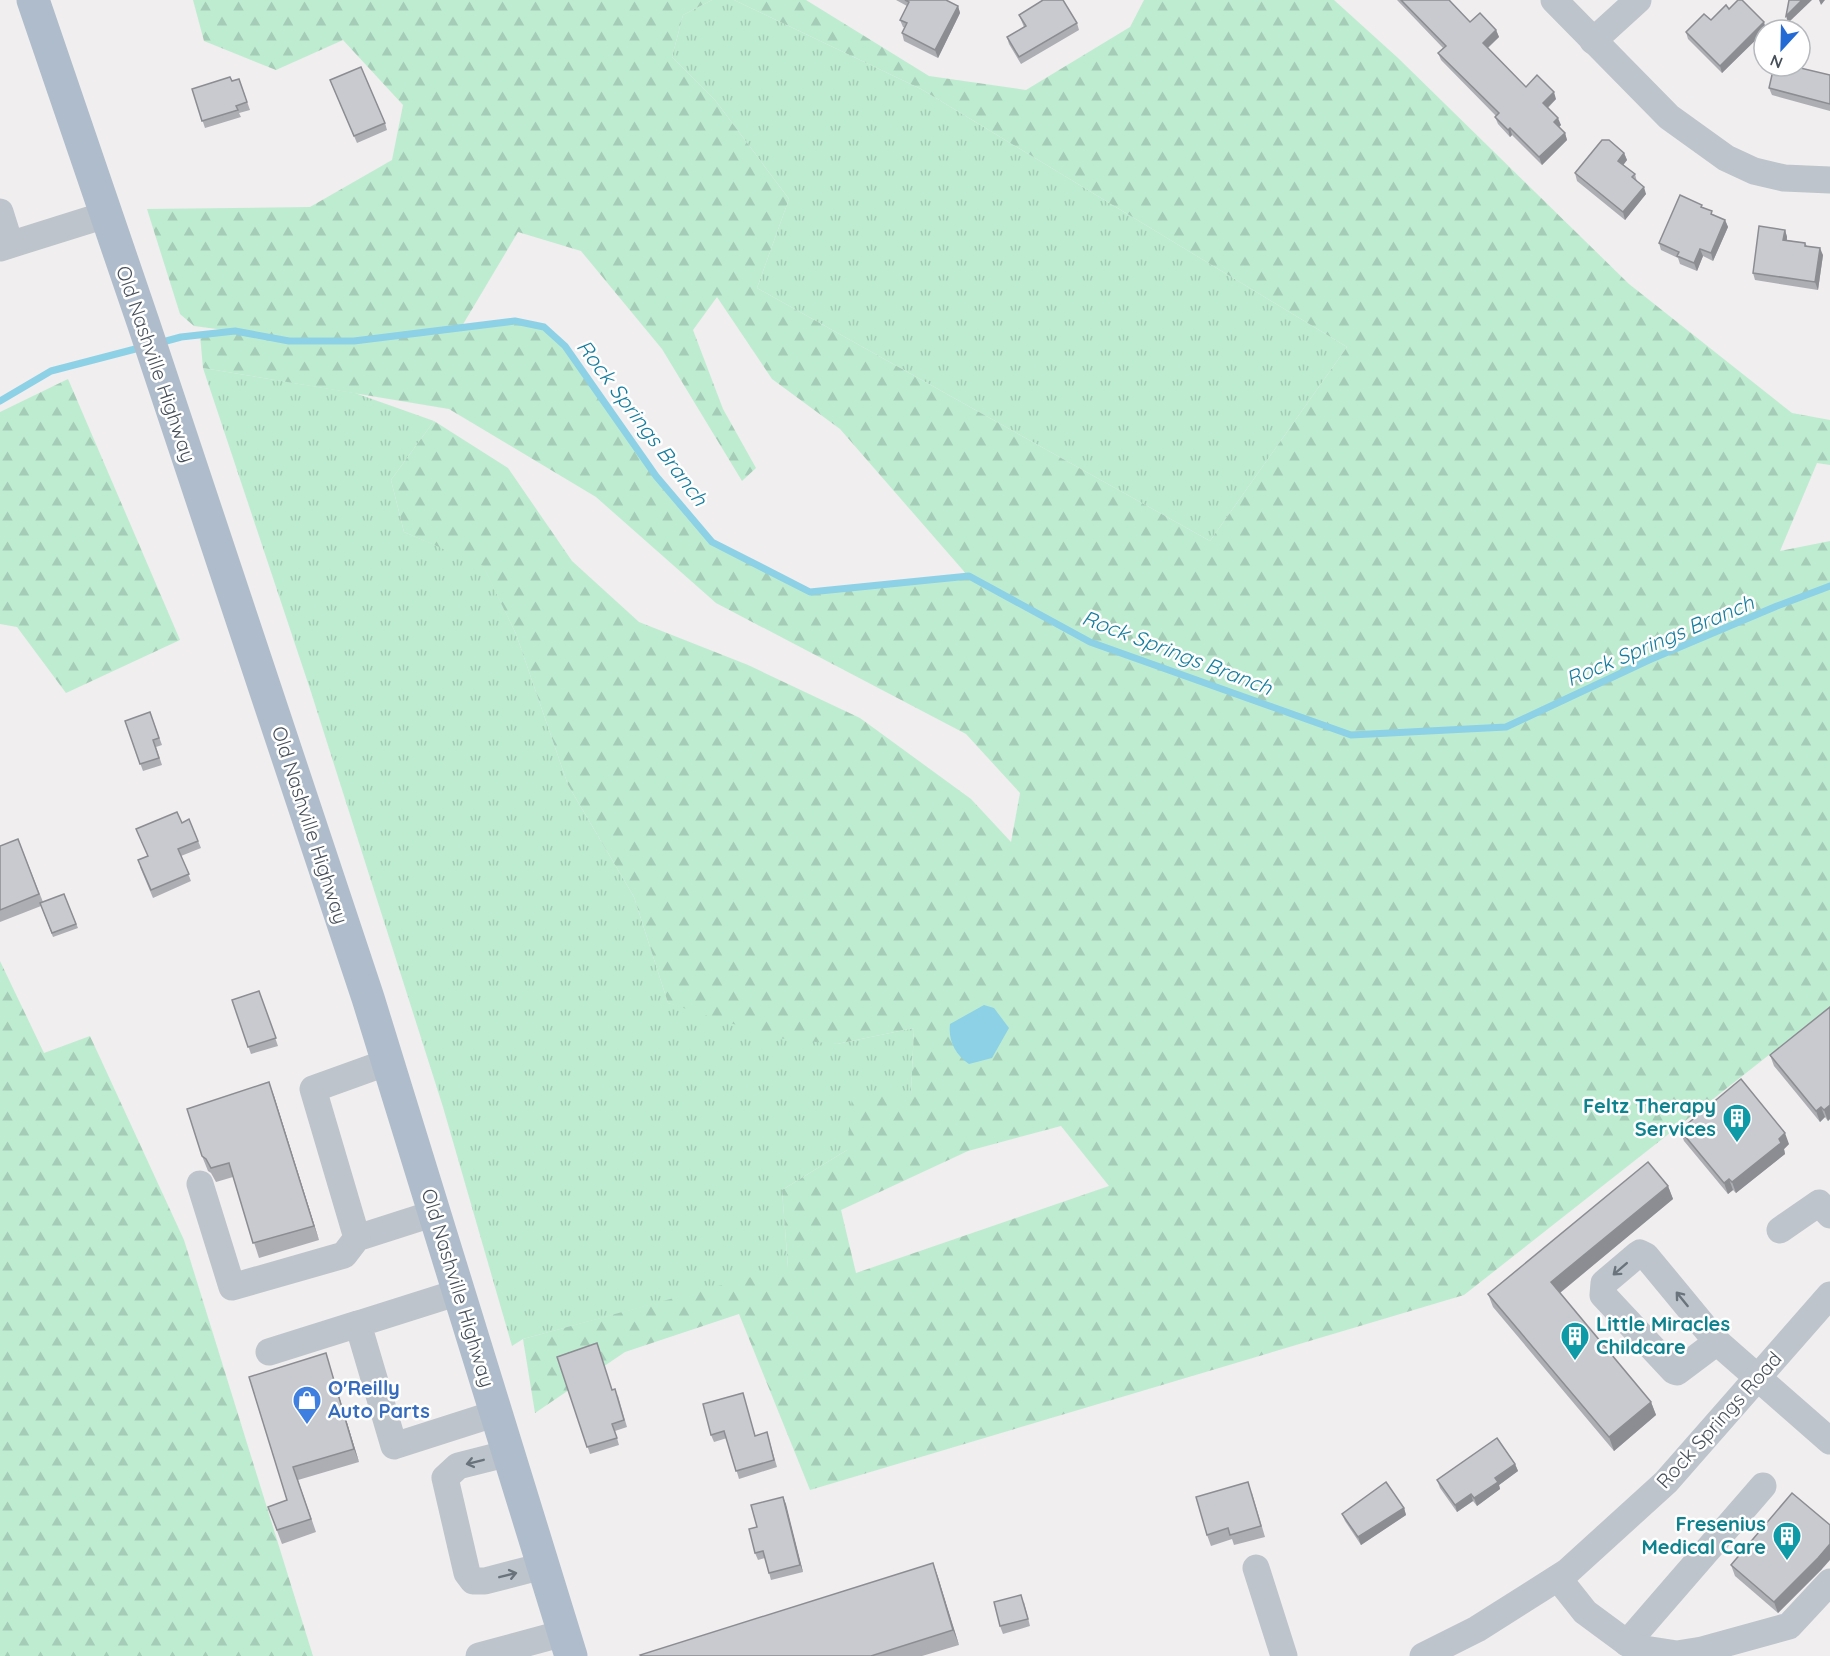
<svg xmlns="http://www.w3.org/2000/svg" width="1830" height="1656" viewBox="0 0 1830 1656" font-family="Quicksand,sans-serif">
<defs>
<pattern id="grass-tufts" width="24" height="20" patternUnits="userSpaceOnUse" patternTransform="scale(1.5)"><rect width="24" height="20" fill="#beecd1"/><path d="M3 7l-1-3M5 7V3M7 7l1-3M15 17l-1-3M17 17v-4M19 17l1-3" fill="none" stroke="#a5ccb6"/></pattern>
<pattern id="forest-firs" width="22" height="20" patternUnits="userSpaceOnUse" patternTransform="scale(1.5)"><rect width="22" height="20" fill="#beecd1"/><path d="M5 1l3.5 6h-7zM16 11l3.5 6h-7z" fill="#a5ccb6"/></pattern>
</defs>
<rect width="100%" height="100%" fill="#f0eeee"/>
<g fill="url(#grass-tufts)">
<polygon points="712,0 734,0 921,89 1347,347 1210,541 757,288 789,199 715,100 672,57 683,15"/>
<polygon points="203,368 355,393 434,421 391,480 404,532 483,565 516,634 568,785 634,897 668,1003 837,1044 914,1028 911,1093 847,1150 782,1190 788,1268 523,1339 512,1346 443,1107 311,692"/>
</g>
<g fill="url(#forest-firs)" fill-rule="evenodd">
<path d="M193,0H712L683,15L672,57L715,100L789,199L757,288L1210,541L1347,347L921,89L734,0H806L929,76L1026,90L1130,27L1144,0H1334L1398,58L1629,284L1792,413L1830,420V465L1817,463L1780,551L1830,541V1007L1464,1295L810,1490L739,1314L625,1352L535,1413L523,1339L788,1267L782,1190L847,1150L852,1097L911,1093L914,1028L837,1044L777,1038L668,1003L634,897L568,785L516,634L483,566L404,532L391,480L434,421L508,468L572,561L639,622L748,665L860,718L971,799L1011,842L1020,793L966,734L716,603L596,497L449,409L203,368L200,335L232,331L194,326L180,314L147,209L310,207L392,160L403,105L343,40L276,70L204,41ZM518,232L581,251L662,349L742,481L756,468L723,409L693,330L717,297L772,379L840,429L968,576L810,592L712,542L656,476L565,346L544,327L515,321L462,326ZM1061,1126L1109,1186L856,1273L841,1210L968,1151Z"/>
<polygon points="68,379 180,640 66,693 17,627 0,624 0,412"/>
<polygon points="0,961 44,1053 90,1036 184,1240 313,1656 0,1656"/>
</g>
<path fill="#8dd1e6" d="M984,1005L994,1008L1009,1028L992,1058L969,1064C955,1055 948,1040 950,1024Z"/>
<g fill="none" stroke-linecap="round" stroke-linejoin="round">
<g stroke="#8dd1e6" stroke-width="7">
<polyline points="159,343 181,337 235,331 289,341 354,341 515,321 544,327 565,346 656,476 712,542 810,592 969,576 1090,642 1351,735 1506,727 1649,660 1777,606 1830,586"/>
<polyline points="0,401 51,371 143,347"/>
</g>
<g stroke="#bdc4cc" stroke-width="27">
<polyline points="1554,0 1669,117 1726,158 1754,171 1784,178 1830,180"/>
<polyline points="1593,41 1638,0"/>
<polyline points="0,212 10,244"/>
<polyline points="0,248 105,215"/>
<polyline points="200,1184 232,1287 344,1255 357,1238 435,1213"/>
<polyline points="1780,1230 1819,1203 1830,1215"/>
<polyline points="357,1238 313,1089 388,1062"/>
<polyline points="459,1292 358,1324 394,1446 497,1413"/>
<polyline points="1717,1342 1677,1372 1674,1371 1603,1295 1604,1283 1637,1255 1640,1253 1646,1256 1717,1342 1830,1441"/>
<polyline points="269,1352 358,1324"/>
<polyline points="509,1453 458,1466 445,1478 467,1573 473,1581 485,1581 543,1566"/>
<polyline points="1256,1568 1284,1656"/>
<polyline points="1558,1578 1585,1612 1627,1643 1763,1486"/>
<polyline points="1627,1643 1638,1648 1677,1654 1702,1650 1789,1626 1830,1582"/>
<polyline points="479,1656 564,1633"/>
<polyline points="1423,1656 1477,1629 1567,1572 1666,1482 1830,1295"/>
</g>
<polyline stroke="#afbccb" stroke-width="33" points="33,0 144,325 368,998 571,1656"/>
</g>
<g fill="#acaeb3">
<polygon points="896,0 946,0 958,6 960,13 938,58 904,41 902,33 905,28 903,27 900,20 907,6"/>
<polygon points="1397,0 1449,0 1470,22 1496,30 1499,37 1488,48 1526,87 1556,99 1548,108 1561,125 1559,127 1565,133 1567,140 1542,165 1512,135 1510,137 1498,124 1495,117 1496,116 1441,60 1438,53 1443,48"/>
<polygon points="1729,9 1766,29 1764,30 1722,73 1688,39 1686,32 1711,20"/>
<polygon points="1019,15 1077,23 1079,30 1021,64 1009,44 1007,37 1024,27"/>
<polygon points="1830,75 1830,111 1772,95 1769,88"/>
<polygon points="239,79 250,110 239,113 241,117 205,128 192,89"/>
<polygon points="330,80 385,123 387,130 357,143"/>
<polygon points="1624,153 1627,160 1623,165 1635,174 1637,182 1646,194 1625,220 1577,181 1575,173"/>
<polygon points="1703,207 1713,215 1725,220 1728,227 1713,261 1703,256 1697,271 1680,264 1678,258 1661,250 1659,243"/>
<polygon points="1785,230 1787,237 1787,240 1805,243 1807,246 1823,255 1818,290 1755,280 1753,273"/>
<polygon points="150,712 162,745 156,747 162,765 143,771 125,721"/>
<polygon points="189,819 201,848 181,856 191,881 153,898 140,867 148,856 136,829 182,823"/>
<polygon points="18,839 43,902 64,894 78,928 53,937 41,906 0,922 0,846"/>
<polygon points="259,991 278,1046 251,1054 232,1000"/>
<polygon points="1830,1007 1830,1119 1828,1121 1825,1117 1820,1122 1774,1066 1770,1055"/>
<polygon points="274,1096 319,1240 259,1258 233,1177 216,1182 211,1173 208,1171 202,1156"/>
<polygon points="1680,1130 1789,1144 1784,1149 1785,1154 1736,1193 1733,1190 1728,1194 1684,1141"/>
<polygon points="1668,1186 1673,1199 1560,1293 1651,1402 1656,1415 1614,1451 1493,1307 1488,1294"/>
<polygon points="557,1357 612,1390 618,1396 627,1427 615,1431 619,1445 590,1454"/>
<polygon points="330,1367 359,1462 298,1480 316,1532 282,1544 268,1507 287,1500 249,1377"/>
<polygon points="743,1393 755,1436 767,1432 777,1467 739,1479 727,1438 714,1442 711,1435"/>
<polygon points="1515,1464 1518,1471 1499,1485 1500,1489 1477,1506 1473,1501 1457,1512 1440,1488 1437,1480"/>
<polygon points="1252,1493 1265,1537 1234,1545 1232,1539 1211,1546 1207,1535"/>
<polygon points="783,1497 803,1572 771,1580 765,1558 758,1560 755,1553 757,1527"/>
<polygon points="1404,1508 1406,1515 1361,1545 1345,1521 1342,1514"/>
<polygon points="933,1563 959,1645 922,1656 641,1656"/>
<polygon points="1731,1565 1822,1569 1778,1613 1735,1576"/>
<polygon points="1024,1602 1030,1626 1003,1634 1000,1626"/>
</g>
<g fill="#8c8d92">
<polygon points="1802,0 1812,0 1788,23 1786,16"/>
<polygon points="1819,0 1825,0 1821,5"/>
<polygon points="958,6 960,13 938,58 935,50"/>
<polygon points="1764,22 1766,29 1764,30 1764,32 1722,73 1720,66"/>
<polygon points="1496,30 1499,37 1485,50 1483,43"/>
<polygon points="1554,92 1556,99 1545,110 1543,103"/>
<polygon points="1558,118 1561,125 1557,129 1554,122"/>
<polygon points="1510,128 1512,135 1510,137 1508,130"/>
<polygon points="1565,133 1567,140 1542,165 1539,157"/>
<polygon points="1624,153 1627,160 1621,168 1618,161"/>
<polygon points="1644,187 1646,194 1625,220 1623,212"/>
<polygon points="1725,220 1728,227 1713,261 1711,253"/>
<polygon points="1785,230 1787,237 1786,247 1783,240"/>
<polygon points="1820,248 1823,255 1818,290 1815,282"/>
<polygon points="1700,249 1703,256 1697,271 1694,263"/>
<polygon points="269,1082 274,1096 319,1240 314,1226"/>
<polygon points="1830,1105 1830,1119 1828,1121 1824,1110"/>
<polygon points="1821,1107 1825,1117 1820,1122 1816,1111"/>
<polygon points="1785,1133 1789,1144 1784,1149 1785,1154 1736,1193 1732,1182"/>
<polygon points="1729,1179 1733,1190 1728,1194 1724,1183"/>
<polygon points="1668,1186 1673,1199 1556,1296 1551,1282"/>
<polygon points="326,1353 330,1367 359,1462 354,1449"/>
<polygon points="1651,1402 1656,1415 1614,1451 1609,1437"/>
<polygon points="1515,1464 1518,1471 1499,1485 1500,1489 1477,1506 1474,1498 1495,1478"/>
<polygon points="1471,1494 1473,1501 1457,1512 1455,1505"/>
<polygon points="783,1497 786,1504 803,1572 800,1565"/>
<polygon points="1404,1508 1406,1515 1361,1545 1358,1537"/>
<polygon points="1830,1544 1830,1560 1822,1569 1778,1613 1774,1602"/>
<polygon points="933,1563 938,1577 959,1645 953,1630"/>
</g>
<g fill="#c8cad0" stroke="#8c8d92" stroke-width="1.5">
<polygon points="905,0 946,0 958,6 935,50 902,33 907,23 900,20 909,2"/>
<polygon points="1043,0 1063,0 1077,23 1019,57 1007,37 1026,26 1019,15"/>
<polygon points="1401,0 1449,0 1470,22 1480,13 1496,30 1483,43 1526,87 1537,75 1554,92 1543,103 1558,118 1554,122 1565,133 1539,157 1510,128 1508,130 1495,117 1499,113 1438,53 1446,46"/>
<polygon points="1738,0 1742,0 1764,22 1720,66 1686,32 1704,14 1711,20 1726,5 1729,9"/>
<polygon points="1789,0 1802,0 1786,16"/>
<polygon points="1774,66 1792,66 1830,75 1830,104 1769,88"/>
<polygon points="361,67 385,123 354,136 330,80"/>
<polygon points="230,77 232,81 239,79 247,102 236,106 238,110 202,121 192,89"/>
<polygon points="1602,140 1609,140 1624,153 1618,161 1635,174 1632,177 1644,187 1623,212 1575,173"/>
<polygon points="1680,195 1702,205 1701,207 1712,211 1711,214 1725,220 1711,253 1700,249 1694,263 1677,256 1679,252 1659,243"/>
<polygon points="1759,226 1785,230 1783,240 1805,243 1805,246 1820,248 1815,282 1753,273"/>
<polygon points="150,712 159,738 153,740 159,758 140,764 125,721"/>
<polygon points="177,812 182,823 189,819 198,841 178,849 189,874 151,890 138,860 148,856 136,829"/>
<polygon points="18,839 39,894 0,910 0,846"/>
<polygon points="64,894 76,924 52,933 40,903"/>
<polygon points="259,991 276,1038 248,1047 232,1000"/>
<polygon points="1830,1007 1830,1105 1824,1110 1821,1107 1816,1111 1770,1055"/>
<polygon points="1741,1079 1785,1133 1779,1139 1781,1143 1732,1182 1729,1179 1724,1183 1680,1130"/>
<polygon points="269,1082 314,1226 253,1243 229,1163 211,1168 206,1159 202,1156 187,1109"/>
<polygon points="1648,1162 1668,1186 1551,1282 1651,1402 1609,1437 1488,1294"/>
<polygon points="597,1343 612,1390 615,1389 624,1420 612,1424 617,1438 587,1447 557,1357"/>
<polygon points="326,1353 354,1449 293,1467 311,1519 277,1530 268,1507 287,1500 249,1377"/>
<polygon points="743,1393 755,1436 767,1432 774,1460 736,1471 724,1431 711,1435 703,1404"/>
<polygon points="1497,1438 1515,1464 1495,1478 1498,1482 1474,1498 1471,1494 1455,1505 1437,1480"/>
<polygon points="1248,1482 1261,1526 1230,1535 1228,1528 1207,1535 1196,1497"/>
<polygon points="1386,1482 1404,1508 1358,1537 1342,1514"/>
<polygon points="1792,1493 1830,1525 1830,1544 1818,1558 1774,1602 1731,1565"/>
<polygon points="783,1497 800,1565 769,1573 763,1551 755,1553 749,1529 757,1527 751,1505"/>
<polygon points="933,1563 953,1630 871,1656 641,1656 640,1655"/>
<polygon points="1021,1595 1028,1619 1000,1626 994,1602"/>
</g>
<defs><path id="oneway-shaft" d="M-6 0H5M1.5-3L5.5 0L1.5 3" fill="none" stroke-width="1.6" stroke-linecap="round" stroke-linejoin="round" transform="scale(1.5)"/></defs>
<g stroke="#6a737c">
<use href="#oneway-shaft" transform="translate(1620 1269) rotate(139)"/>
<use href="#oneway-shaft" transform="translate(1682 1299) rotate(-129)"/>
<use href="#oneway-shaft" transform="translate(475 1462) rotate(166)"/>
<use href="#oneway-shaft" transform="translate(508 1575) rotate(-14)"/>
</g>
<defs>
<g id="building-pin" transform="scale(1.5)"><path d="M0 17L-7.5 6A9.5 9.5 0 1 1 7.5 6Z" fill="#0f9aa8" stroke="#fff"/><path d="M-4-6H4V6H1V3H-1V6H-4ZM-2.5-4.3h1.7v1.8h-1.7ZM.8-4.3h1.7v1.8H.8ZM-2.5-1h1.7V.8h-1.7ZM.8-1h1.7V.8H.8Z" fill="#fff"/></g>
<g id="shop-pin" transform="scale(1.5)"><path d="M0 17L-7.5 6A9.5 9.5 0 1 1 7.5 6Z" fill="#3f7fe0" stroke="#fff"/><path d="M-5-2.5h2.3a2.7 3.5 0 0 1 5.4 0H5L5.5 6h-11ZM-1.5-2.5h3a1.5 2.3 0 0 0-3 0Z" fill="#fff"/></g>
</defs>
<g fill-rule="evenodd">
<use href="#building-pin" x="1737" y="1118"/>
<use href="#building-pin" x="1575" y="1336"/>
<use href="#shop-pin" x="307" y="1400"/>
<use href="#building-pin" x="1787" y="1536"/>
</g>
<g text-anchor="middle" stroke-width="5" stroke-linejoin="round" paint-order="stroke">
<g font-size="20" fill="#47505a" stroke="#fff">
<text transform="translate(156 364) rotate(71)" y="7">Old Nashville Highway</text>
<text transform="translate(310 825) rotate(72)" y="7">Old Nashville Highway</text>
<text transform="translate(458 1288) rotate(73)" y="7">Old Nashville Highway</text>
<text transform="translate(1719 1420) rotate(-48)" y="7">Rock Springs Road</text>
</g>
<g font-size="20" font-weight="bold" fill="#0d838f" stroke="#fff" text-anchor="end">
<text x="1716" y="1113">Feltz Therapy<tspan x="1716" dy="23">Services</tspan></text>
<text x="1596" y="1331" text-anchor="start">Little Miracles<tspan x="1596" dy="23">Childcare</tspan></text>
<text x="1766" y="1531">Fresenius<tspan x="1766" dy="23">Medical Care</tspan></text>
</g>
<g font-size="20" font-weight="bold" fill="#366cbe" stroke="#fff" text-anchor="start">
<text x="328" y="1395">O'Reilly<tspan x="328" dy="23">Auto Parts</tspan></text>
</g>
<g font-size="21" font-style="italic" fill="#147d9f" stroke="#fff">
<text transform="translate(642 423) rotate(53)" y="7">Rock Springs Branch</text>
<text transform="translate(1660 641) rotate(-23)" y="7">Rock Springs Branch</text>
<text transform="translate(1177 653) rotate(21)" y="7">Rock Springs Branch</text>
</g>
</g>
<g transform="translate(1782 48) rotate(202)"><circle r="28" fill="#ffffff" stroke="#b5b9bd" stroke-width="1.5"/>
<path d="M0-4.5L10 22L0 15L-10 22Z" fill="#236ad4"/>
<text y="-9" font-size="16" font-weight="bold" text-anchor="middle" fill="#47505a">N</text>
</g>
</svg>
